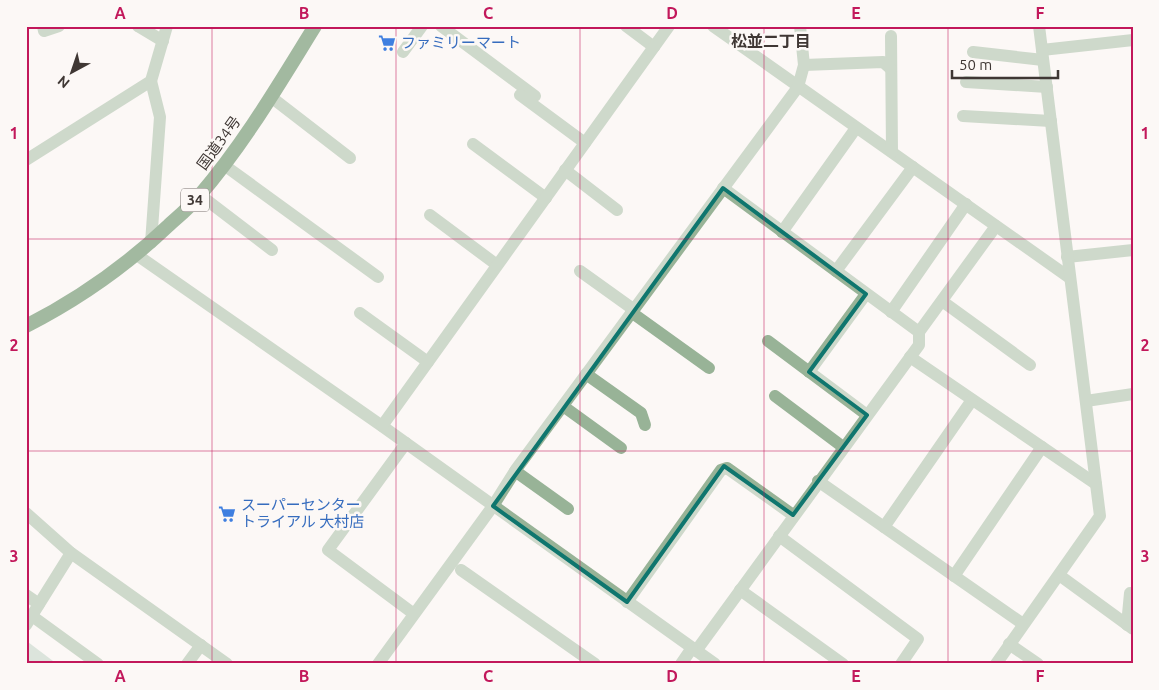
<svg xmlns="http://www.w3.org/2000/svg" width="1159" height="690" viewBox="0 0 1159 690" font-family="Ubuntu,'Noto Sans JP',sans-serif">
<rect width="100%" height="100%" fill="#fcf8f6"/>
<polygon fill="#b6ccbd" points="28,642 53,661 51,664 26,664"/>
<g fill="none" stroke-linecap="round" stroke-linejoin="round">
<g stroke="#98b397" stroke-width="12">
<polyline points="43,26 44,31 59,26"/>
<polyline points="138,26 163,41"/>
<polyline points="441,26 535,96"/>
<polyline points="626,26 654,47"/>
<polyline points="713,26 1070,278"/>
<polyline points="891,36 892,152"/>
<polyline points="1042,50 1133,40"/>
<polyline points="403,52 422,26"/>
<polyline points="973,52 1043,60"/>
<polyline points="804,65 883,62 891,69"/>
<polyline points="966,82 1047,87"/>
<polyline points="520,95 585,143"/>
<polyline points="271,97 350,158"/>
<polyline points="963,116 1051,121"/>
<polyline points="473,144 546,198"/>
<polyline points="224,165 378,277"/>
<polyline points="565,170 617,210"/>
<polyline points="200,195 272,250"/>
<polyline points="430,215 497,265"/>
<polyline points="782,232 856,128"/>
<polyline points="151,243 160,117 151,81"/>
<polyline points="137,255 382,426 715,664"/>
<polyline points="1067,257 1133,250"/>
<polyline points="580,271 633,309"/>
<polyline points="836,271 913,167"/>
<polyline points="942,301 1030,365"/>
<polyline points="631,312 709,368"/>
<polyline points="891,312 966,204"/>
<polyline points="360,313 428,362"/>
<polyline points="919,332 996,226"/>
<polyline points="768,341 867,415"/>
<polyline points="910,357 1096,484"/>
<polyline points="809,372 866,294"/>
<polyline points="586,374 641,413 645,425"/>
<polyline points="775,396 843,447"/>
<polyline points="1086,401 1133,394"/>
<polyline points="563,406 621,448"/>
<polyline points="382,426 669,26"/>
<polyline points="406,443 328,550 414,614"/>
<polyline points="515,471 568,509"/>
<polyline points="818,481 1023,624"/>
<polyline points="884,527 972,400"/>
<polyline points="779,536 918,639 901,664"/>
<polyline points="461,570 595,664"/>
<polyline points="1059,575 1133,629"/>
<polyline points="954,576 1042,447"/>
<polyline points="740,590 843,664"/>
<polyline points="26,595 39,604"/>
<polyline points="627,602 721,470 727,468 793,515"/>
<polyline points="32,616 98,664"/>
<polyline points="26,625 71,553"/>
<polyline points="1127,625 1130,593"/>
<polyline points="1009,644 1038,664"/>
<polyline points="696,651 919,345 919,332 723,188"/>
<polyline points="187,664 201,645"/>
<polyline points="378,664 493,506 517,468 798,87 804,65 800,26"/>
<polyline points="681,664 692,648"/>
<polyline points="996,664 1100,516 1039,26"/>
</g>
<g stroke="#98b397" stroke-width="12">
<polyline points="26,160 151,81 167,26"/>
<polyline points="26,513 71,553 227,664"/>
</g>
<path stroke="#366d38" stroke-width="14" d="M26,326C79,299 126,266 169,225C179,216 190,207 199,196C244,144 279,84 315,26"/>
</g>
<path d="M0 0H1159V690H0ZM723,188L866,294L809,372L867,415L793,515L724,466L627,602L493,506Z" fill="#fcf8f6" fill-opacity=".55" fill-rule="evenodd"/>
<path fill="none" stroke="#0f766e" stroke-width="4" stroke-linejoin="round" d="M723,188L866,294L809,372L867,415L793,515L724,466L627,602L493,506Z"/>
<path fill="none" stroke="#c2185b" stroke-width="1" stroke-opacity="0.55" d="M212,26V664M396,26V664M580,26V664M764,26V664M948,26V664M26,239H1133M26,451H1133"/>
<defs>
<g id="supermarket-bare" transform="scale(1.35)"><path d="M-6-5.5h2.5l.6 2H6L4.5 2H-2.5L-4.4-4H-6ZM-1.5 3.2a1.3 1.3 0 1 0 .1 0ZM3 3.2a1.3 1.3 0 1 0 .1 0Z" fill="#3f7fe0" stroke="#fcf8f6" stroke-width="2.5" paint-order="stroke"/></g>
</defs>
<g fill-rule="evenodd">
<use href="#supermarket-bare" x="387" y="43"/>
<use href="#supermarket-bare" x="227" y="514"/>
</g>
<g text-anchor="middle" stroke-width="5" stroke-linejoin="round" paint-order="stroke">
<rect fill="#fcf8f6" stroke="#78716e" stroke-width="1" x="181" y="188.5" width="28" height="23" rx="4"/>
<g font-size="14" font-weight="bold" fill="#3f3734">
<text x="195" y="205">34</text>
</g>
<g font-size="15" fill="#366cbe" stroke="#fcf8f6" text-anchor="start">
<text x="401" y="48">ファミリーマート</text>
<text x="241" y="510">スーパーセンター<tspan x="241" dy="17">トライアル 大村店</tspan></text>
</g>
<g font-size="15" fill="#3f3734" stroke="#fcf8f6">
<text transform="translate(219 143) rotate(-54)" y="5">国道34号</text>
</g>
<g font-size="16" font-weight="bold" fill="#3f3734" stroke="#fcf8f6">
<text x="771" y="47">松並二丁目</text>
</g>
</g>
<rect width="1159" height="690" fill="none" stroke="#fcf8f6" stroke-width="55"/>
<g transform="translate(72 72) rotate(220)" stroke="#fcf8f6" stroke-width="4" paint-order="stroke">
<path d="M0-4L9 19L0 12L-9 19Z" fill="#3f3734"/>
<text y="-8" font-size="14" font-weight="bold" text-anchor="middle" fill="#3f3734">N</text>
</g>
<path d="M952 70v8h106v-8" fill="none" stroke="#3f3734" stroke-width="2.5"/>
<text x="959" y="70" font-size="15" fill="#3f3734" stroke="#fcf8f6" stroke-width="4" paint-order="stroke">50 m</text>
<rect x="28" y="28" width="1104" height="634" fill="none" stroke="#c2185b" stroke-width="2"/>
<g font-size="16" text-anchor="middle" font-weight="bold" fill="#c2185b">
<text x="120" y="19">A</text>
<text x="304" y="19">B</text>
<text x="488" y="19">C</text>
<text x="672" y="19">D</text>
<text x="856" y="19">E</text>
<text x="1040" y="19">F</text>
<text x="14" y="139">1</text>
<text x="1145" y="139">1</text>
<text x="14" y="351">2</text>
<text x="1145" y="351">2</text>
<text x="14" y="562">3</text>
<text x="1145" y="562">3</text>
<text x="120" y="682">A</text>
<text x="304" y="682">B</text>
<text x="488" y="682">C</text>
<text x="672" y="682">D</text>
<text x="856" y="682">E</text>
<text x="1040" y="682">F</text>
</g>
</svg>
